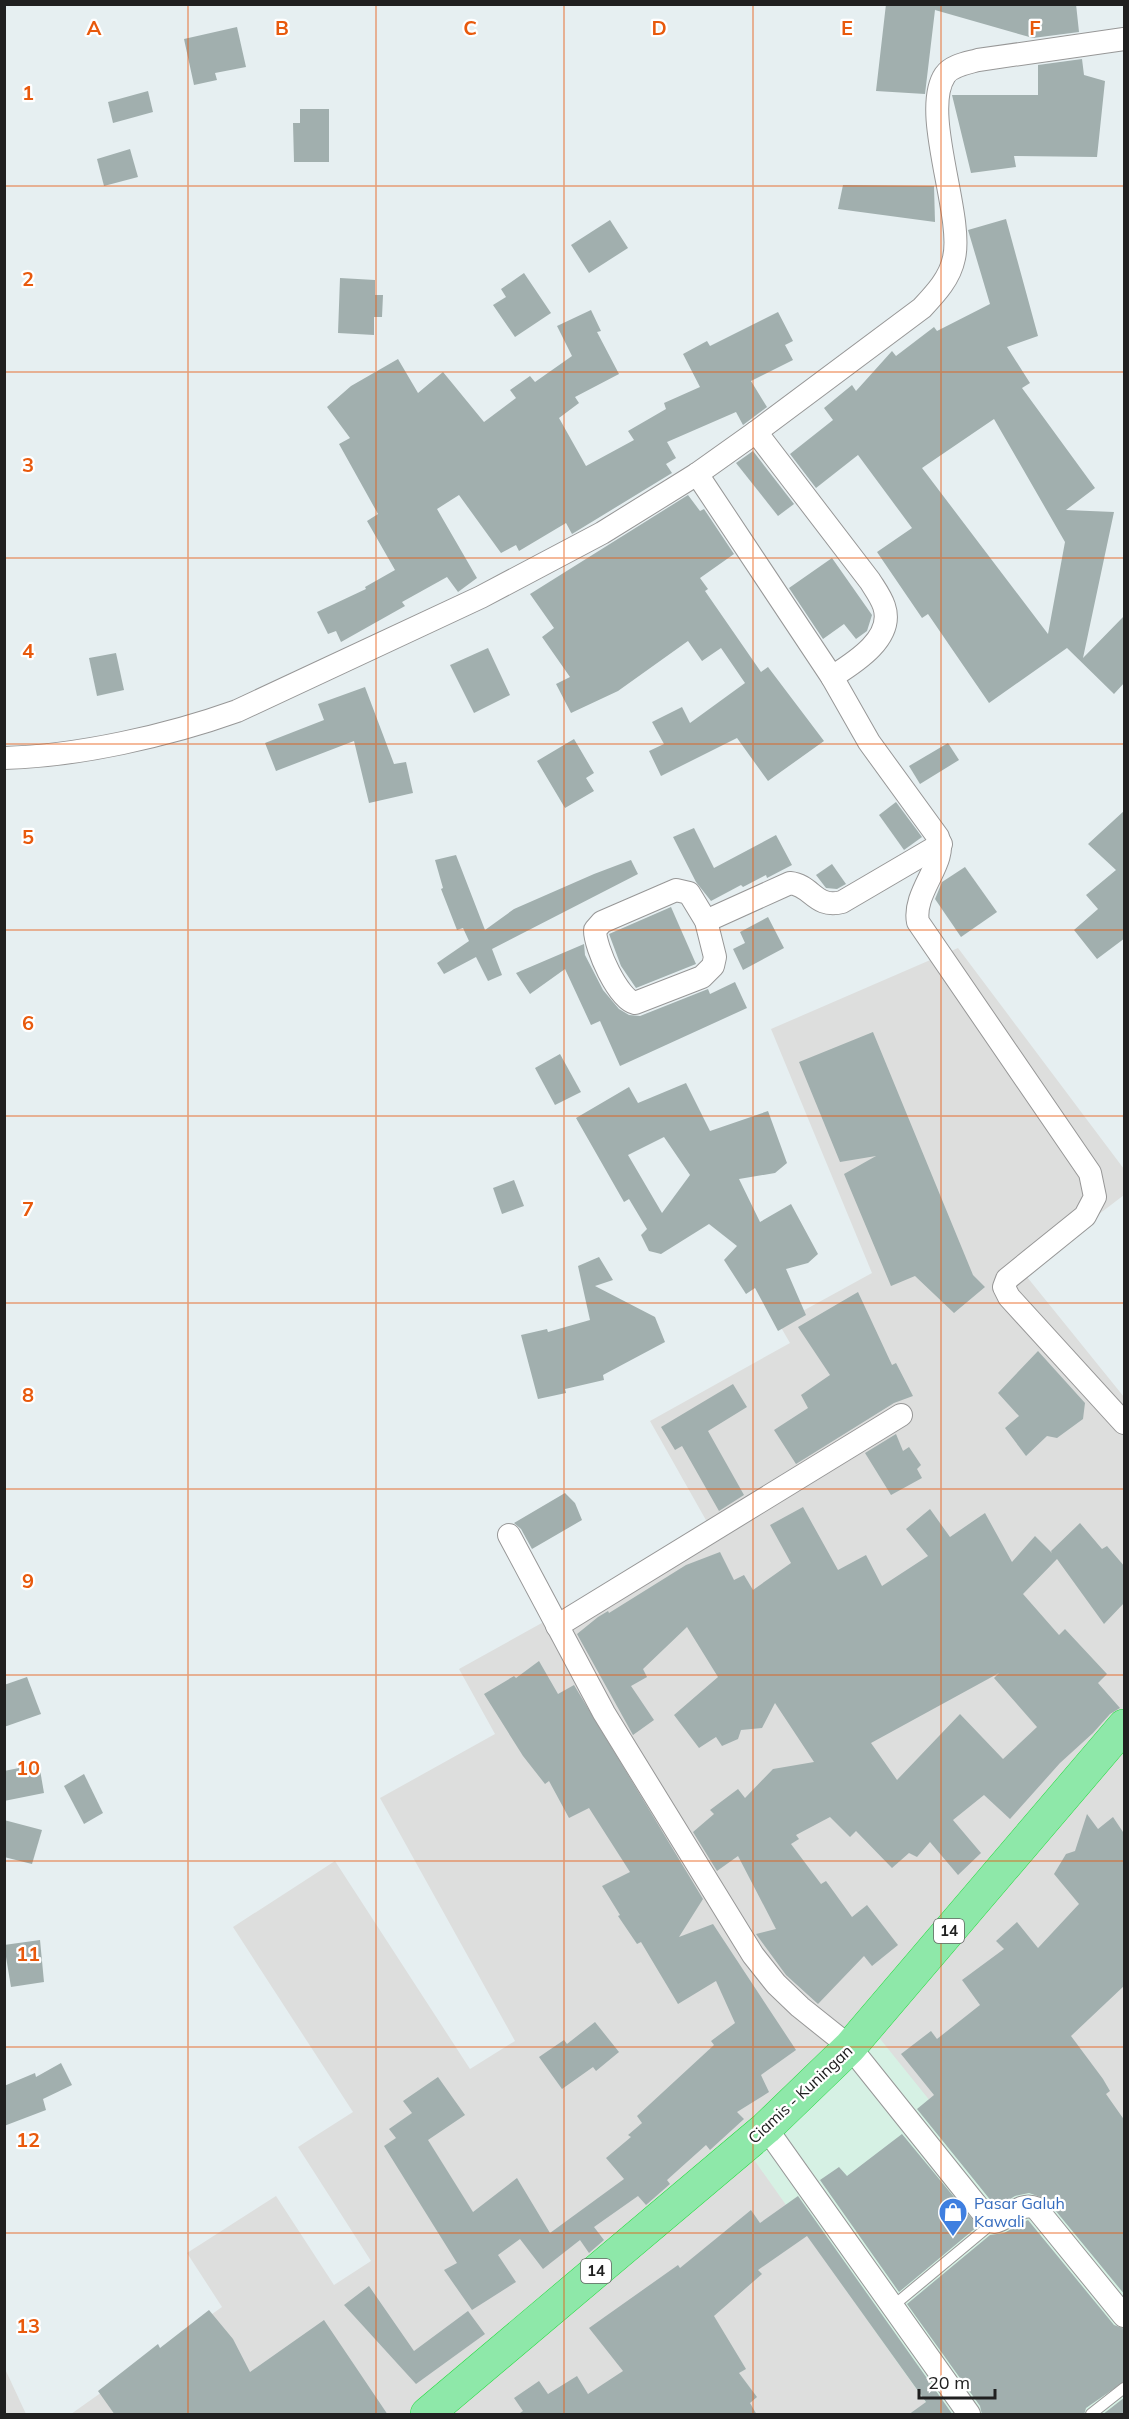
<svg xmlns="http://www.w3.org/2000/svg" width="1129" height="2419" viewBox="0 0 1129 2419" font-family="Mulish,sans-serif">
<rect width="100%" height="100%" fill="#e6eff1"/>
<g fill="#dddedd">
<polygon points="958,948 1124,1169 1124,1195 1023,1272 1124,1397 1124,2271 934,2414 71,2414 222,2307 187,2253 276,2196 334,2285 371,2261 298,2147 353,2112 233,1927 335,1861 470,2069 515,2041 380,1798 495,1734 459,1669 711,1529 650,1421 790,1343 779,1324 872,1273 771,1029"/>
<polygon points="4,2369 5,2369 26,2414 5,2414"/>
</g>
<polygon fill="#d6f1e4" points="877,2035 996,2183 1019,2165 1124,2271 1124,2414 934,2414 752,2157"/>
<g fill="#a1afae" fill-rule="evenodd">
<polygon points="886,4 936,4 935,10 936,4 1076,4 1079,32 1033,38 935,10 925,94 876,91"/>
<polygon points="237,27 246,67 215,73 217,80 194,85 184,39"/>
<polygon points="1082,59 1084,75 1105,81 1097,157 1014,156 1016,167 971,173 952,95 1038,95 1038,65"/>
<polygon points="148,91 153,112 113,123 108,102"/>
<polygon points="300,109 329,109 329,162 294,162 293,123 300,123"/>
<polygon points="130,149 138,177 104,186 97,159"/>
<polygon points="843,185 934,186 935,222 838,209"/>
<path d="M1006,219L1038,336L1007,347L1030,383L1022,388L1095,488L1066,510L1114,512L1083,658L1125,615V682L1114,694L1067,648L989,703L928,614L922,618L877,552L912,528L858,455L816,488L790,454L833,420L824,408L852,385L856,391L892,351L896,356L934,327L937,331L990,304L968,230ZM994,419L1065,542L1048,634L922,468Z"/>
<polygon points="610,220 628,248 589,273 571,245"/>
<polygon points="524,273 551,313 515,337 493,305 506,297 501,289"/>
<polygon points="340,278 375,280 375,295 383,295 382,317 374,317 374,335 338,333"/>
<polygon points="591,310 601,331 597,332 619,374 575,397 579,403 559,418 586,466 634,440 628,431 666,409 664,403 700,387 683,354 707,341 710,346 778,312 793,341 785,345 793,360 751,381 767,407 743,425 736,412 667,442 676,458 666,464 672,473 572,534 566,523 519,551 516,545 501,553 459,495 437,509 477,578 458,592 447,577 402,602 405,606 341,642 336,631 328,634 317,612 366,589 365,587 395,570 367,521 378,514 339,444 350,438 327,407 351,386 398,359 418,393 443,372 484,422 516,398 510,390 530,376 535,382 572,356 557,326"/>
<polygon points="753,451 794,504 778,516 736,463"/>
<polygon points="688,495 700,511 704,509 734,554 700,578 708,589 705,591 761,672 768,667 824,741 768,781 737,738 661,776 649,751 664,744 652,722 682,707 690,723 745,683 721,648 702,661 688,641 618,691 571,713 556,684 570,677 542,637 554,628 530,594"/>
<polygon points="832,558 872,615 867,631 856,639 844,624 823,639 789,588"/>
<polygon points="488,648 510,695 474,713 450,665"/>
<polygon points="116,653 124,690 97,696 89,658"/>
<polygon points="365,687 394,764 406,762 413,793 369,803 354,741 276,771 265,743 324,720 318,704"/>
<polygon points="574,739 594,773 586,778 594,791 565,808 537,761"/>
<polygon points="948,743 959,760 920,784 909,766"/>
<polygon points="896,802 922,837 904,850 879,815"/>
<polygon points="1125,810 1125,938 1097,959 1074,930 1098,909 1086,895 1116,870 1088,844"/>
<polygon points="694,828 714,868 776,835 792,865 767,878 766,875 743,887 741,885 711,901 696,882 673,837"/>
<polygon points="456,855 485,930 514,909 594,874 631,860 638,874 492,949 502,975 488,981 476,957 444,974 437,963 469,941 463,928 457,930 441,889 443,888 435,860"/>
<polygon points="832,864 846,884 837,889 826,888 816,875"/>
<polygon points="965,867 997,912 961,937 935,899 942,882"/>
<polygon points="671,907 696,964 636,988 621,966 609,934"/>
<polygon points="768,917 784,948 743,970 733,949 745,943 740,932"/>
<polygon points="584,944 585,955 603,990 619,1009 629,1015 640,1016 708,989 710,994 735,982 747,1008 620,1066 600,1021 591,1025 565,969 530,994 516,973"/>
<polygon points="873,1032 973,1275 985,1287 954,1313 915,1276 891,1286 844,1174 876,1156 840,1162 799,1062"/>
<polygon points="560,1054 581,1092 555,1105 535,1068"/>
<path d="M686,1083L710,1131L768,1111L787,1163L775,1173L739,1179L760,1222L791,1204L818,1254L808,1263L786,1269L806,1315L778,1331L755,1288L746,1294L724,1260L737,1246L709,1224L661,1254L649,1251L641,1235L647,1229L629,1199L624,1202L576,1118L629,1087L638,1103ZM664,1137L690,1175L662,1213L628,1155Z"/>
<polygon points="514,1180 524,1206 502,1214 493,1188"/>
<polygon points="599,1257 613,1280 595,1286 655,1317 665,1342 603,1375 604,1380 565,1389 566,1393 538,1399 521,1335 547,1329 548,1332 590,1320 578,1266"/>
<polygon points="858,1292 892,1365 896,1363 913,1396 894,1403 796,1464 774,1430 808,1408 801,1395 830,1375 798,1327"/>
<polygon points="1038,1351 1085,1403 1083,1419 1057,1438 1047,1436 1026,1456 1005,1428 1019,1416 998,1393"/>
<polygon points="733,1384 747,1407 708,1431 744,1495 719,1511 682,1446 675,1450 661,1427"/>
<polygon points="896,1434 903,1451 909,1447 921,1465 917,1469 922,1478 891,1495 865,1453"/>
<polygon points="565,1493 575,1503 582,1520 532,1549 521,1529 514,1523"/>
<path d="M803,1507L838,1570L866,1555L882,1586L928,1556L906,1529L930,1509L950,1537L985,1513L1012,1562L1035,1536L1052,1553L1051,1551L1080,1523L1102,1549L1107,1546L1125,1567V1602L1104,1624L1057,1559L1023,1594L1059,1635L1065,1629L1107,1674L1098,1683L1120,1708L1110,1714L1093,1733L1060,1763L1010,1819L984,1795L953,1820L981,1853L958,1875L930,1842L917,1857L909,1853L892,1868L856,1831L850,1837L830,1817L796,1835L799,1839L791,1844L821,1884L826,1881L852,1917L867,1905L898,1945L872,1966L864,1956L818,2004L786,1975L756,1934L776,1929L738,1856L717,1871L693,1832L714,1814L710,1810L738,1789L745,1798L773,1769L814,1762L775,1703L762,1728L741,1730L738,1739L722,1746L716,1737L699,1748L674,1715L718,1677L687,1627L643,1669L647,1677L631,1686L654,1720L633,1735L577,1634L598,1617L608,1611L609,1613L686,1565L720,1552L734,1580L744,1575L753,1590L791,1563L770,1525ZM999,1673L994,1678L1037,1727L1003,1759L960,1714L897,1780L871,1743Z"/>
<polygon points="539,1661 558,1694 574,1685 703,1899 679,1937 713,1924 796,2050 761,2075 769,2092 737,2112 744,2119 710,2150 706,2145 667,2180 670,2184 646,2205 638,2196 594,2227 604,2240 589,2253 580,2240 543,2269 520,2239 498,2255 516,2282 472,2310 444,2270 457,2263 384,2146 396,2138 389,2129 412,2113 403,2101 438,2077 465,2115 428,2140 473,2212 517,2178 550,2233 624,2179 606,2158 631,2137 628,2135 642,2123 637,2116 714,2045 711,2041 735,2023 716,1981 678,2004 641,1942 637,1944 618,1916 620,1915 602,1886 630,1872 589,1808 569,1818 549,1781 545,1784 523,1756 484,1694 514,1676 516,1678"/>
<polygon points="27,1677 41,1714 4,1727 4,1685"/>
<polygon points="39,1764 44,1793 4,1801 4,1771"/>
<polygon points="84,1774 103,1813 84,1824 64,1786"/>
<polygon points="1087,1814 1098,1829 1113,1817 1125,1835 1125,1985 1071,2036 1103,2079 1110,2091 1106,2094 1125,2121 1125,2295 1046,2199 1029,2193 1015,2196 997,2207 992,2202 917,2109 934,2095 901,2054 931,2031 937,2039 980,2005 962,1980 1004,1949 996,1941 1017,1922 1038,1948 1079,1904 1054,1874 1066,1854 1075,1851"/>
<polygon points="4,1820 42,1830 32,1864 4,1857"/>
<polygon points="40,1940 44,1982 11,1987 4,1945"/>
<polygon points="595,2022 619,2052 596,2071 593,2067 562,2089 539,2057 564,2040 567,2044"/>
<polygon points="61,2063 72,2085 43,2099 46,2110 4,2126 4,2086 35,2073 36,2077"/>
<polygon points="902,2134 978,2226 899,2292 820,2180 839,2167 847,2176"/>
<polygon points="798,2196 953,2415 908,2415 926,2402 807,2236 758,2270 762,2274 714,2316 746,2369 739,2373 757,2397 750,2403 757,2415 517,2415 523,2411 514,2398 539,2381 548,2394 577,2376 588,2394 623,2371 589,2328 678,2265 680,2268 751,2210 760,2223"/>
<polygon points="1028,2220 1114,2325 1125,2329 1125,2381 1086,2408 1084,2415 982,2415 980,2406 907,2304 990,2235 1004,2233"/>
<polygon points="369,2286 414,2351 468,2311 485,2334 416,2384 344,2305"/>
<polygon points="209,2310 233,2339 250,2372 324,2320 388,2415 115,2415 98,2391 158,2344 160,2348"/>
<polygon points="1125,2397 1125,2415 1102,2415"/>
</g>
<g fill="none" stroke-linecap="round" stroke-linejoin="round">
<g stroke="#979797" stroke-width="12">
<g id="lane">
<polyline points="893,2306 994,2222"/>
<polyline points="1091,2414 1124,2388"/>
</g>
</g>
<g stroke="#979797" stroke-width="24">
<g id="street">
<path d="M756,432L870,581C875,589 881,597 884,606C895,638 854,663 832,677"/>
<path d="M697,474L832,677L869,742L938,837C949,861 912,892 918,922L1090,1173L1095,1197L1085,1216L1007,1279L1004,1287L1009,1297L1124,1423"/>
<path d="M4,758C78,756 167,736 237,711L481,597L602,533L697,474L756,432L922,308C936,293 950,278 954,258C964,215 920,112 945,75C952,65 968,63 978,60L1124,39"/>
<path d="M676,890L689,893L706,921L715,957L713,966L702,977L635,1003C618,999 595,948 595,930L602,922Z"/>
<path d="M706,921L790,883C812,885 815,909 842,902L941,844"/>
<path d="M509,1535L604,1713L753,1955L776,1984L800,2007L850,2047L982,2212L994,2222C1010,2219 1020,2201 1036,2208L1124,2316"/>
<polyline points="557,1626 901,1415"/>
<polyline points="766,2128 969,2414"/>
</g>
</g>
<g stroke="#25dd40" stroke-width="34">
<polyline id="highway" points="427,2414 766,2128 850,2047 1124,1726"/>
</g>
<use href="#lane" stroke="#fff" stroke-width="10"/>
<use href="#street" stroke="#fff" stroke-width="22"/>
<use href="#highway" stroke="#8ee8a9" stroke-width="33"/>
</g>
<path fill="none" stroke="#e8590c" stroke-width="1.5" stroke-opacity="0.55" d="M188,4V2414M376,4V2414M564,4V2414M753,4V2414M941,4V2414M4,186H1124M4,372H1124M4,558H1124M4,744H1124M4,930H1124M4,1116H1124M4,1303H1124M4,1489H1124M4,1675H1124M4,1861H1124M4,2047H1124M4,2233H1124"/>
<defs>
<g id="shop-pin" transform="scale(1.5)"><path d="M0 17L-7.5 6A9.5 9.5 0 1 1 7.5 6Z" fill="#3f7fe0" stroke="#fff"/><path d="M-5-2.5h2.3a2.7 3.5 0 0 1 5.4 0H5L5.5 6h-11ZM-1.5-2.5h3a1.5 2.3 0 0 0-3 0Z" fill="#fff"/></g>
</defs>
<g fill-rule="evenodd">
<use href="#shop-pin" x="953" y="2212"/>
</g>
<g text-anchor="middle" stroke-width="4.5" stroke-linejoin="round" paint-order="stroke">
<g fill="#fff" stroke="#636363" stroke-width="1.5">
<rect x="934" y="1919" width="30" height="24" rx="4.5"/>
<rect x="581" y="2259" width="30" height="24" rx="4.5"/>
</g>
<g font-size="15" font-weight="bold" fill="#202020">
<text x="949" y="1936">14</text>
<text x="596" y="2276">14</text>
</g>
<g font-size="16" fill="#202020" stroke="#fff">
<text transform="translate(800 2094) rotate(-43)" y="6">Ciamis - Kuningan</text>
</g>
<g font-size="16" fill="#366cbe" stroke="#fff" text-anchor="start">
<text x="974" y="2209">Pasar Galuh<tspan x="974" dy="18">Kawali</tspan></text>
</g>
</g>
<g font-size="20" text-anchor="middle" font-weight="bold" fill="#e8590c" stroke="#fff" stroke-width="4.5" stroke-linejoin="round" paint-order="stroke">
<text x="94" y="35">A</text>
<text x="282" y="35">B</text>
<text x="470" y="35">C</text>
<text x="659" y="35">D</text>
<text x="847" y="35">E</text>
<text x="1035" y="35">F</text>
<text x="28" y="100">1</text>
<text x="28" y="286">2</text>
<text x="28" y="472">3</text>
<text x="28" y="658">4</text>
<text x="28" y="844">5</text>
<text x="28" y="1030">6</text>
<text x="28" y="1216">7</text>
<text x="28" y="1402">8</text>
<text x="28" y="1588">9</text>
<text x="28" y="1775">10</text>
<text x="28" y="1961">11</text>
<text x="28" y="2147">12</text>
<text x="28" y="2333">13</text>
</g>
<rect width="1129" height="2419" fill="none" stroke="#202020" stroke-width="12"/>
<path d="M919 2389v9h76v-9" fill="none" stroke="#202020" stroke-width="3"/>
<text x="928" y="2389" font-size="18" fill="#202020" stroke="#ffffff" stroke-width="4.5" paint-order="stroke">20 m</text>
</svg>
